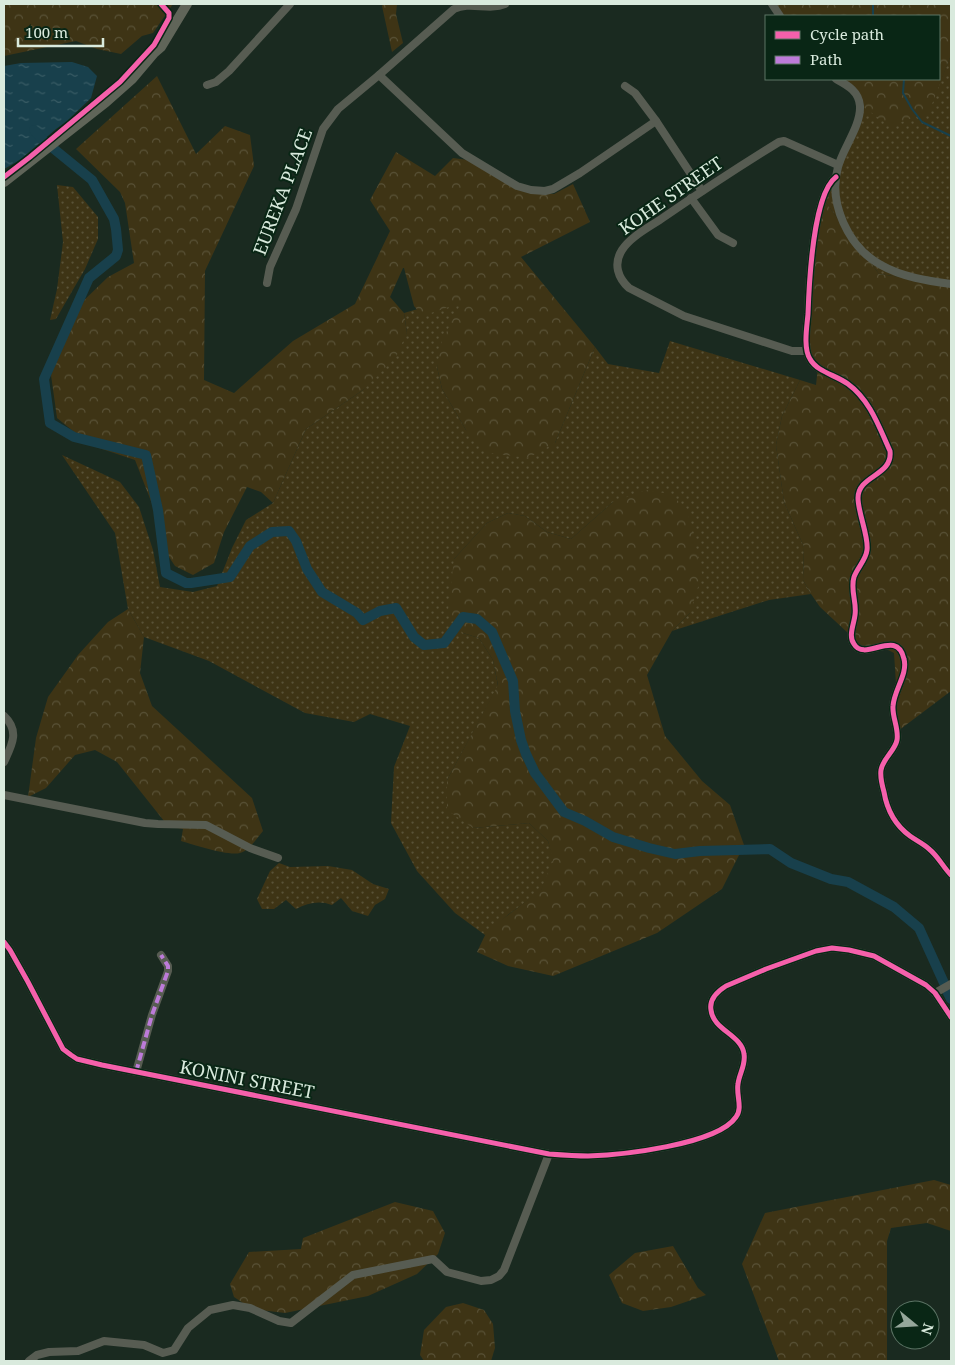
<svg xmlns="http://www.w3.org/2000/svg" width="955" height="1365" viewBox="0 0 955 1365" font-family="'Noto Serif',serif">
<defs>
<pattern id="grass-dots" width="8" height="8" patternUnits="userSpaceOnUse" patternTransform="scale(1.25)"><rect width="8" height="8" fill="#3e3415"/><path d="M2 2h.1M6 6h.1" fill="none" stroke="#595237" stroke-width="1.8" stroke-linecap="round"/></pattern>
<pattern id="forest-crowns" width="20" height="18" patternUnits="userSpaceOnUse" patternTransform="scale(1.25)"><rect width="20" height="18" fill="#3e3415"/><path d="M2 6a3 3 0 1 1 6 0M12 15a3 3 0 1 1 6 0" fill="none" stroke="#595237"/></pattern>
<pattern id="water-ripples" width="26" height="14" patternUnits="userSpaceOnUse" patternTransform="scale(1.25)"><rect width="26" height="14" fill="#18404c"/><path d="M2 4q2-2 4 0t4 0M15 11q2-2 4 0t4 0" fill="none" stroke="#395c65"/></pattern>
</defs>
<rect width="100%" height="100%" fill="#1a2a20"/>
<g fill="url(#grass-dots)">
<polygon points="951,55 951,284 879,274 824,200 862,106 928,112"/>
<polygon points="57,185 73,187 98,217 98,239 85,269 56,319 50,320 57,289 63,242"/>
<polygon points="452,299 462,302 437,367 442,389 466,430 555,443 595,347 608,364 659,373 670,341 800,380 782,416 776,445 784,502 804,547 803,580 811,594 769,600 672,631 690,613 613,502 571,539 547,532 525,516 508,513 487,523 454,559 463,633 479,638 493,660 498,686 447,780 473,828 529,823 548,841 554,860 541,891 509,914 485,935 455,913 417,871 391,823 394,767 410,726 370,714 354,722 305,713 209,661 144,637 128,609 115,533 62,455 120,482 139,507 153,550 160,587 193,592 217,586 232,548 246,520 273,503 306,429 363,390 407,333 404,313"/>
<path d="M279,863L290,867L328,866L352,870L373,884L389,889L385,899L375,905L368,916L352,911L341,898L332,905C319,900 308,903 296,909L286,900L274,909H262L257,899L270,871Z"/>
</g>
<g fill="url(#forest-crowns)">
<polygon points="4,4 173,4 153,33 142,36 121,54 97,49 76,41 4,56"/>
<polygon points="383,4 397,4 396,14 403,43 392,52 382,6"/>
<polygon points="773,4 951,4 951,55 929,112 890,126 862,106 842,79 939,79 939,16 780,16"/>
<polygon points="157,76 196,154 225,126 250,135 254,166 205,271 204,380 234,393 293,341 355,304 390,231 370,200 396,152 435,176 453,158 468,160 532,193 554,194 573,184 590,222 521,257 595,347 555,443 528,458 490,453 466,430 442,389 437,367 442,341 461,303 422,316 414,306 404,268 403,268 390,297 404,313 407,333 396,357 363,390 306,429 273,503 261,492 247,487 224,532 214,563 193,575 175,566 161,545 154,509 135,460 90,445 57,418 51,375 74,310 108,277 134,263 125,203 120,192 76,149"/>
<path d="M824,200L879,274L951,284V691L894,734L896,684L894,653C884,647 874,647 863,647L820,607L811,594L803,580L804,547L784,502L776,445L782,416L800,380L816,385L818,367L807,353L811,255Z"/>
<polygon points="646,490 670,494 687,509 702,574 690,613 672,631 647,675 665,736 702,781 730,805 744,845 722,889 657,933 553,976 508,966 477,952 487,931 541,890 553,860 548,841 529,823 473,828 447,810 447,780 498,685 493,660 479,638 463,633 448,611 454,559 487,523 508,513 525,516 547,532 571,539 613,502"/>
<path d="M128,609L144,637L140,673L152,706L252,798L263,831C257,838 249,851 240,853C227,856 195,845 181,841L183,829L168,826L117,762L95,750L75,755L46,788L28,797L36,738L48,697L78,655L108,622Z"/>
<polygon points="934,1180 951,1185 951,1231 927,1223 891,1228 887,1241 887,1361 779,1361 742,1264 765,1213"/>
<polygon points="395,1202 433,1211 445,1233 438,1254 417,1274 368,1296 285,1313 252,1309 234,1297 230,1284 249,1252 301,1249 303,1238"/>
<polygon points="673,1246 698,1288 706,1295 671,1307 643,1311 622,1303 609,1275 635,1253"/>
<polygon points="463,1303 484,1310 493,1324 495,1348 491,1361 424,1361 420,1355 424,1330 446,1307"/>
</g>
<polygon fill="url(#water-ripples)" points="72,62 88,67 97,76 91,98 67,121 56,129 20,160 4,169 4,66 21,63"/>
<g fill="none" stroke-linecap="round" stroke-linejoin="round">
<g stroke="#18404c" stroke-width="2">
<polyline points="873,4 873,16"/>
<polyline points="904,79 903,93 912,109 922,122 951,136"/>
</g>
<g stroke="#18404c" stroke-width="10">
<polyline points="34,130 43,140 92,180 114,219 116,229 118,250 116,256 89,278 44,379 50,423 74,437 146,455 158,510 166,573 186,583 191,583 230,577 250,546 272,532 289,531 296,541 307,569 322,592 357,613 363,620 380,611 396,608 414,637 424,645 444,643 463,617 477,619 492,632 513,681 515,711 521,740 526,754 535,773 564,812 585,821 613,837 649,848 675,854 700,851 770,849 791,863 831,879 848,882 894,907 919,928 944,983"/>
<polyline points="947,991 951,999"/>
</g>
<g stroke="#575c52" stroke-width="8">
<path d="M505,4C488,11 470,1 454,9L379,75L462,153L517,186L531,190L545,191L553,189L580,173L656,121"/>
<polyline points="772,4 780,16"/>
<path d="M836,79C847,85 859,91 860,106C861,126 843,148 838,167C828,203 848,247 881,265C902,277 928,281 951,284"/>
<polyline points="207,85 216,82 229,71 290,4"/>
<polyline points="625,86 635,93 656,121 702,191"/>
<path d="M836,177C813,194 809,285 808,314C807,326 803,348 810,359C817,372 836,375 848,384C870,400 879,427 890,451C893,476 858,475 858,498C858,513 869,537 867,550C866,560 857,568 854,577C850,590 857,602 855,615C854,624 848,636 854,644C865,663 897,627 904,659C908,674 894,690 893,706C892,717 899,729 897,740C895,751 883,758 881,770C880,777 882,785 884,792C887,810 895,825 910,836C917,841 924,844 929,849C938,856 943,867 951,875"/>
<polyline points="691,198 718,235 733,243"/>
<polyline points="267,283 270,267 296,209 323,129 338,109 379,75"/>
<path d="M807,351H792L684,316L629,288C618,278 613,264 622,250C631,236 650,227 664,217C702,191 740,166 779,142L784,141L838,165"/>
<path d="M4,716C20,731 12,745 4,762"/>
<polyline points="4,795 145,823 158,824 206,825 250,848 278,858"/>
<path d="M4,942L10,950L28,982L63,1049L71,1055L77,1059L102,1065L549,1154C562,1155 575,1156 588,1156C620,1155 717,1145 736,1117C743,1108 736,1095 738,1084C739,1074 746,1065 744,1054C742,1035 713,1030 711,1010C709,999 718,991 726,986L766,969L816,951L832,948L849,950L874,956L926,985L935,993L951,1017"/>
<polyline points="935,993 951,984"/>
<polyline points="136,1072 152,1015 168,971 168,966 161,955"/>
<polyline points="29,1361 37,1355 49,1352 78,1351 104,1341 144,1345 163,1353 174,1350 188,1328 210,1310 233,1305 250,1308 279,1321 291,1323 353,1275 433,1259 447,1272 481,1281 491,1280 499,1276 504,1270 549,1154"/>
</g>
<polyline stroke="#606559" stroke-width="10" points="4,182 106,102 132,79 154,53 161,47 187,4"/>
<polyline stroke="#bd7bd9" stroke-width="4" stroke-dasharray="8 4" stroke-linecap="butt" points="136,1072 152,1015 168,971 168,966 161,955"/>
<g stroke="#092615" stroke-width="8">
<g id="cycleway">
<polyline points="4,177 30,157 120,82 154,45 169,18 169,13 161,4"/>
<path d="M836,177C813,194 809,285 808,314C807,326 803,348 810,359C817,372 836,375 848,384C870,400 879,427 890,451C893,476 858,475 858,498C858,513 869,537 867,550C866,560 857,568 854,577C850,590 857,602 855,615C854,624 848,636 854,644C865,663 897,627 904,659C908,674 894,690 893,706C892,717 899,729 897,740C895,751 883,758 881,770C880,777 882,785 884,792C887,810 895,825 910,836C917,841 924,844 929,849C938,856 943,867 951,875"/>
<path d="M4,942L10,950L28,982L63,1049L71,1055L77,1059L102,1065L549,1154C562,1155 575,1156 588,1156C620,1155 717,1145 736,1117C743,1108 736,1095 738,1084C739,1074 746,1065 744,1054C742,1035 713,1030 711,1010C709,999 718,991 726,986L766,969L816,951L832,948L849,950L874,956L926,985L935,993L951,1017"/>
</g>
</g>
<use href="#cycleway" stroke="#f560ab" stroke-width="5"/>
</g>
<g text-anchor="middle" stroke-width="4" stroke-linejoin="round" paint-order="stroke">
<g font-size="18" fill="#d9eadd" stroke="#092615">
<text transform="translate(283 192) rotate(-69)" y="6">EUREKA PLACE</text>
<text transform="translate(671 196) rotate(-35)" y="6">KOHE STREET</text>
<text transform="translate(247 1080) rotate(11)" y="6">KONINI STREET</text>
</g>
</g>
<rect width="955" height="1365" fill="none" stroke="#d9eadd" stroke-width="10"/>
<rect x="765" y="15" width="175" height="65" fill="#092615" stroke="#5c7465"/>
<rect x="775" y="31" width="25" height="8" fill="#f560ab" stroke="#5c7465"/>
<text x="810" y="40" font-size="15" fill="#d9eadd">Cycle path</text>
<rect x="775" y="56" width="25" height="8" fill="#bd7bd9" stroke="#5c7465"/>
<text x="810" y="65" font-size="15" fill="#d9eadd">Path</text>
<g transform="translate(915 1325) rotate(108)"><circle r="24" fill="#092615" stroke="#5c7465"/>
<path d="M0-4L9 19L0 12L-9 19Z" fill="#96a79b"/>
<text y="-8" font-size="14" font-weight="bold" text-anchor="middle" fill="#d9eadd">N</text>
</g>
<path d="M18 38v8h85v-8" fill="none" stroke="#d9eadd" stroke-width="2.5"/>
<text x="25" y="38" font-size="15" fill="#d9eadd" stroke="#092615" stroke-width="4" paint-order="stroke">100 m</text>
</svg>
